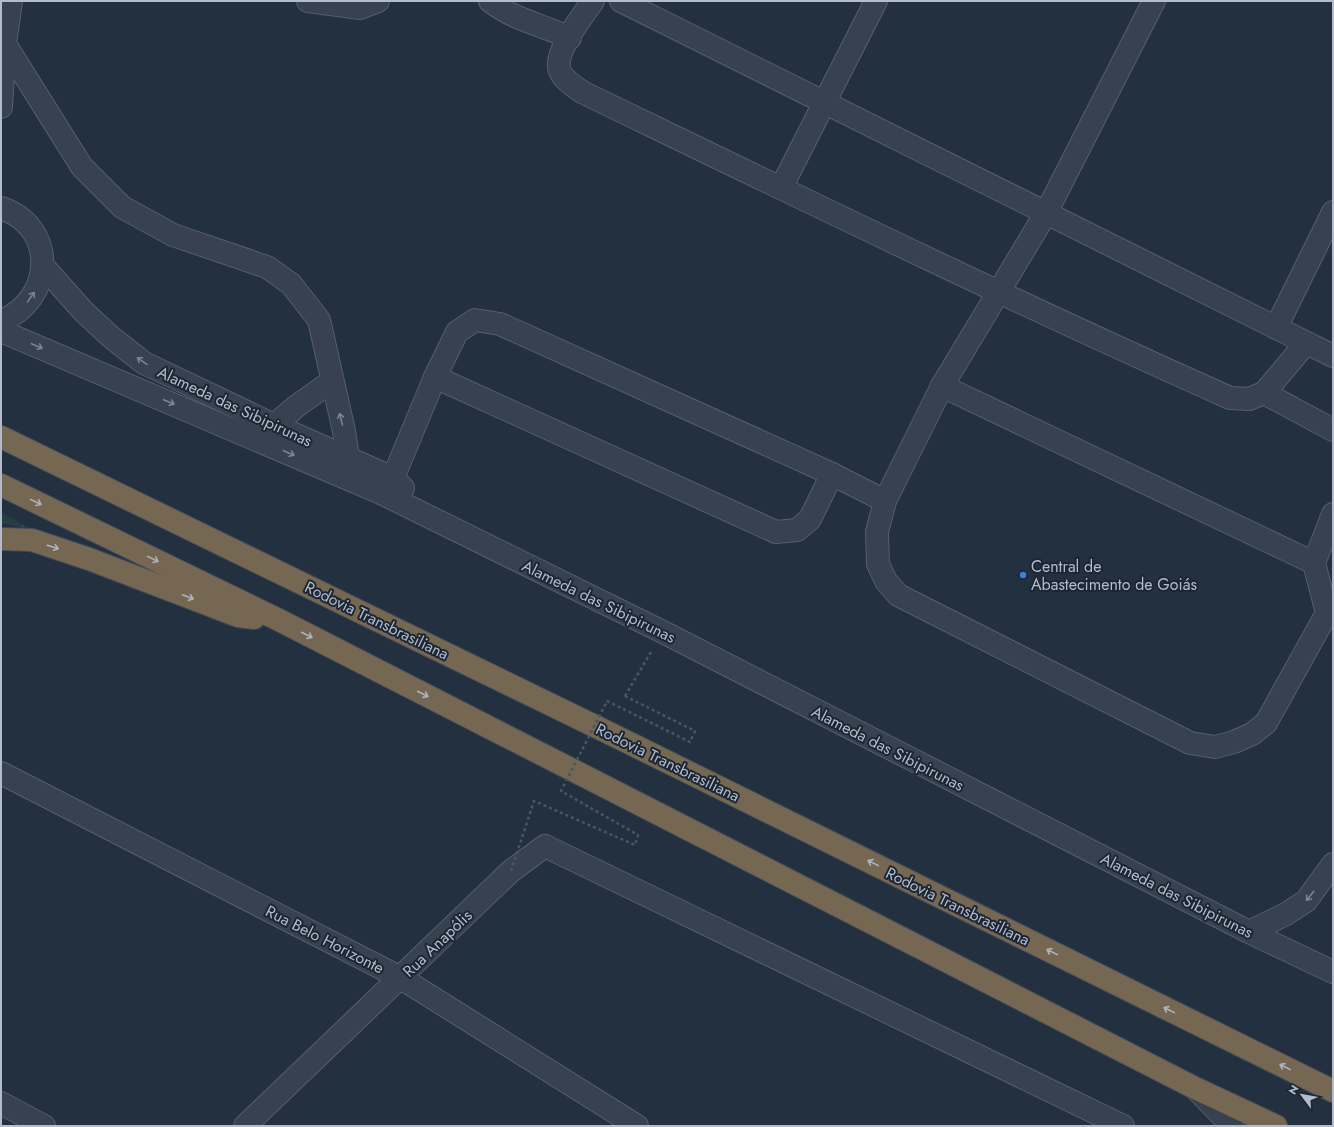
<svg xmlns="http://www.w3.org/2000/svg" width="1334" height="1127" viewBox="0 0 1334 1127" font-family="Jost,sans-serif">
<defs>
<pattern id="forest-crowns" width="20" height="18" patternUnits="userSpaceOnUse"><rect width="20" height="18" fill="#243e41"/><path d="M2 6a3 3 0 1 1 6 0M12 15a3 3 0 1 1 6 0" fill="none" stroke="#41585b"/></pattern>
</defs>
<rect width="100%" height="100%" fill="#223040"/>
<polygon fill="url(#forest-crowns)" points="1,512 32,530 1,523"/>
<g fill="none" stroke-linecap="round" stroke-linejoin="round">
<g stroke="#555f6d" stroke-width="24">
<g id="minor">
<polyline points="308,1 360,8 378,1"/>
<path d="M490,1C514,20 543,25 570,38"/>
<path d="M593,1C583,15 556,50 559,67C560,78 574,86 582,92C797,196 1012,301 1230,398L1249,399L1264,393L1306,343"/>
<polyline points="621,1 1333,356"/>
<polyline points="1154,1 1046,213 942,386 885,501 877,532 878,564 886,581 898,595 1190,743 1215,747 1234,742 1252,734 1266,723 1327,613 1314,563 1333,514"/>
<polyline points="5,44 82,167 122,207 173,235 267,267 291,284 319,320 344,431 348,457"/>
<polyline points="1,107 5,44 11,1"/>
<polyline points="781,188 876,1"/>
<path d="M1,208C58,227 54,300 1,321"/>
<polyline points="43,266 84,312 111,337 144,363 274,425 393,478 403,488"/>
<polyline points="1276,328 1333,212"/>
<polyline points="1,331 381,493 663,632 1249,932 1333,972"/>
<polyline points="435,377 776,532 797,530 810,519 832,474"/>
<polyline points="942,386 1314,563"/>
<polyline points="1264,393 1333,430"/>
<polyline points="274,425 298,405 332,381"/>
<polyline points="381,493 393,478 435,377 457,332 475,320 500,324 832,474 885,501"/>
<polyline points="1,773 401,978 637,1126"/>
<polyline points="1249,932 1286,914 1306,901 1333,864"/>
<polyline points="1196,1089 1232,1126"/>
<polyline points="1,1103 44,1126"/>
<polyline points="245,1126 511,871 545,846 1123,1126"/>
</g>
</g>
<g stroke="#424c5a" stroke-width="24">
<g id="highway">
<polyline points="1,437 609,733 1333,1091"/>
<polyline points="1,485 279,620 1193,1087 1276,1126"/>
<polyline points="1,539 32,540 89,559 238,616 254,618"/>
</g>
</g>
<polyline stroke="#425b5e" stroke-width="2.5" stroke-dasharray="3 3" stroke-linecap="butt" points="625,696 651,652"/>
<use href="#minor" stroke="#37414f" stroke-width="22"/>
<use href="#highway" stroke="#766753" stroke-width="22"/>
<polyline stroke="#425b5e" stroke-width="2.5" stroke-dasharray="3 3" stroke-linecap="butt" points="511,871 534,801 635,845 638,835 561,791 607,701 690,742 695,731 625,696"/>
</g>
<defs><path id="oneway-shaft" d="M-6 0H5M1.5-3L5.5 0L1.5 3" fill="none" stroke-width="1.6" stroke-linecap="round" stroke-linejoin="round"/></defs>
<g stroke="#7b8593">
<use href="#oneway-shaft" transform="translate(31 297) rotate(-55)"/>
<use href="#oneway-shaft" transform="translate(37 346) rotate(23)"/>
<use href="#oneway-shaft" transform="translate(142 361) rotate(-145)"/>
<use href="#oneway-shaft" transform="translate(169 402) rotate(23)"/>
<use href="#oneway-shaft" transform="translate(341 419) rotate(-104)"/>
<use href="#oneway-shaft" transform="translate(289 453) rotate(23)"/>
<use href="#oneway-shaft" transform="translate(1310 896) rotate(129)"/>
</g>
<g stroke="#adb4be">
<use href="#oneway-shaft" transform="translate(36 502) rotate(26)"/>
<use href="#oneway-shaft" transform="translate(53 547) rotate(18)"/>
<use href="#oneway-shaft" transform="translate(153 559) rotate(26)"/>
<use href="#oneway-shaft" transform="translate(188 597) rotate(21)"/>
<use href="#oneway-shaft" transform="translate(307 635) rotate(27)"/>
<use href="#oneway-shaft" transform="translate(423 694) rotate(27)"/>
<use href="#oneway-shaft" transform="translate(873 863) rotate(-154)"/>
<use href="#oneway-shaft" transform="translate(1052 952) rotate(-154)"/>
<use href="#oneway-shaft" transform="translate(1169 1010) rotate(-154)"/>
<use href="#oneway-shaft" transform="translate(1285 1067) rotate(-154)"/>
</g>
<circle fill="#3f7fe0" stroke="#1c2634" stroke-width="1.5" cx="1023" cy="575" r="4"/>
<g text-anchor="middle" stroke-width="4" stroke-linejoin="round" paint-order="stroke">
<g font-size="16" fill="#b3bcca" stroke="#1c2634">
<text transform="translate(235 406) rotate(25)" y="6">Alameda das Sibipirunas</text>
<text transform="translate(599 601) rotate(26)" y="6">Alameda das Sibipirunas</text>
<text transform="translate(377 620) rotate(26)" y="6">Rodovia Transbrasiliana</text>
<text transform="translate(888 748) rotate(27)" y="6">Alameda das Sibipirunas</text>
<text transform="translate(668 762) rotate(26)" y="6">Rodovia Transbrasiliana</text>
<text transform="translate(1177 895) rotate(27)" y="6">Alameda das Sibipirunas</text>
<text transform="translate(958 906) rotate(26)" y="6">Rodovia Transbrasiliana</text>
<text transform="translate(325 939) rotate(27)" y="6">Rua Belo Horizonte</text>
<text transform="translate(437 943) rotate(-44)" y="6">Rua Anapólis</text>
</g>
<g font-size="16" fill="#b3bcca" stroke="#1c2634" text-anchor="start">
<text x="1031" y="572">Central de<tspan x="1031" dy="18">Abastecimento de Goiás</tspan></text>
</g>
</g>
<rect width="1334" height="1127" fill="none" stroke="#b3bcca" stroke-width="4"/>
<g transform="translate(1302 1095) rotate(302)" stroke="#1c2634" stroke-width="3" paint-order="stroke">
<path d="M0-3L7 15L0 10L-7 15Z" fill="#b3bcca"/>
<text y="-6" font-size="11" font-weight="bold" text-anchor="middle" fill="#b3bcca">N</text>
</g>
</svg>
